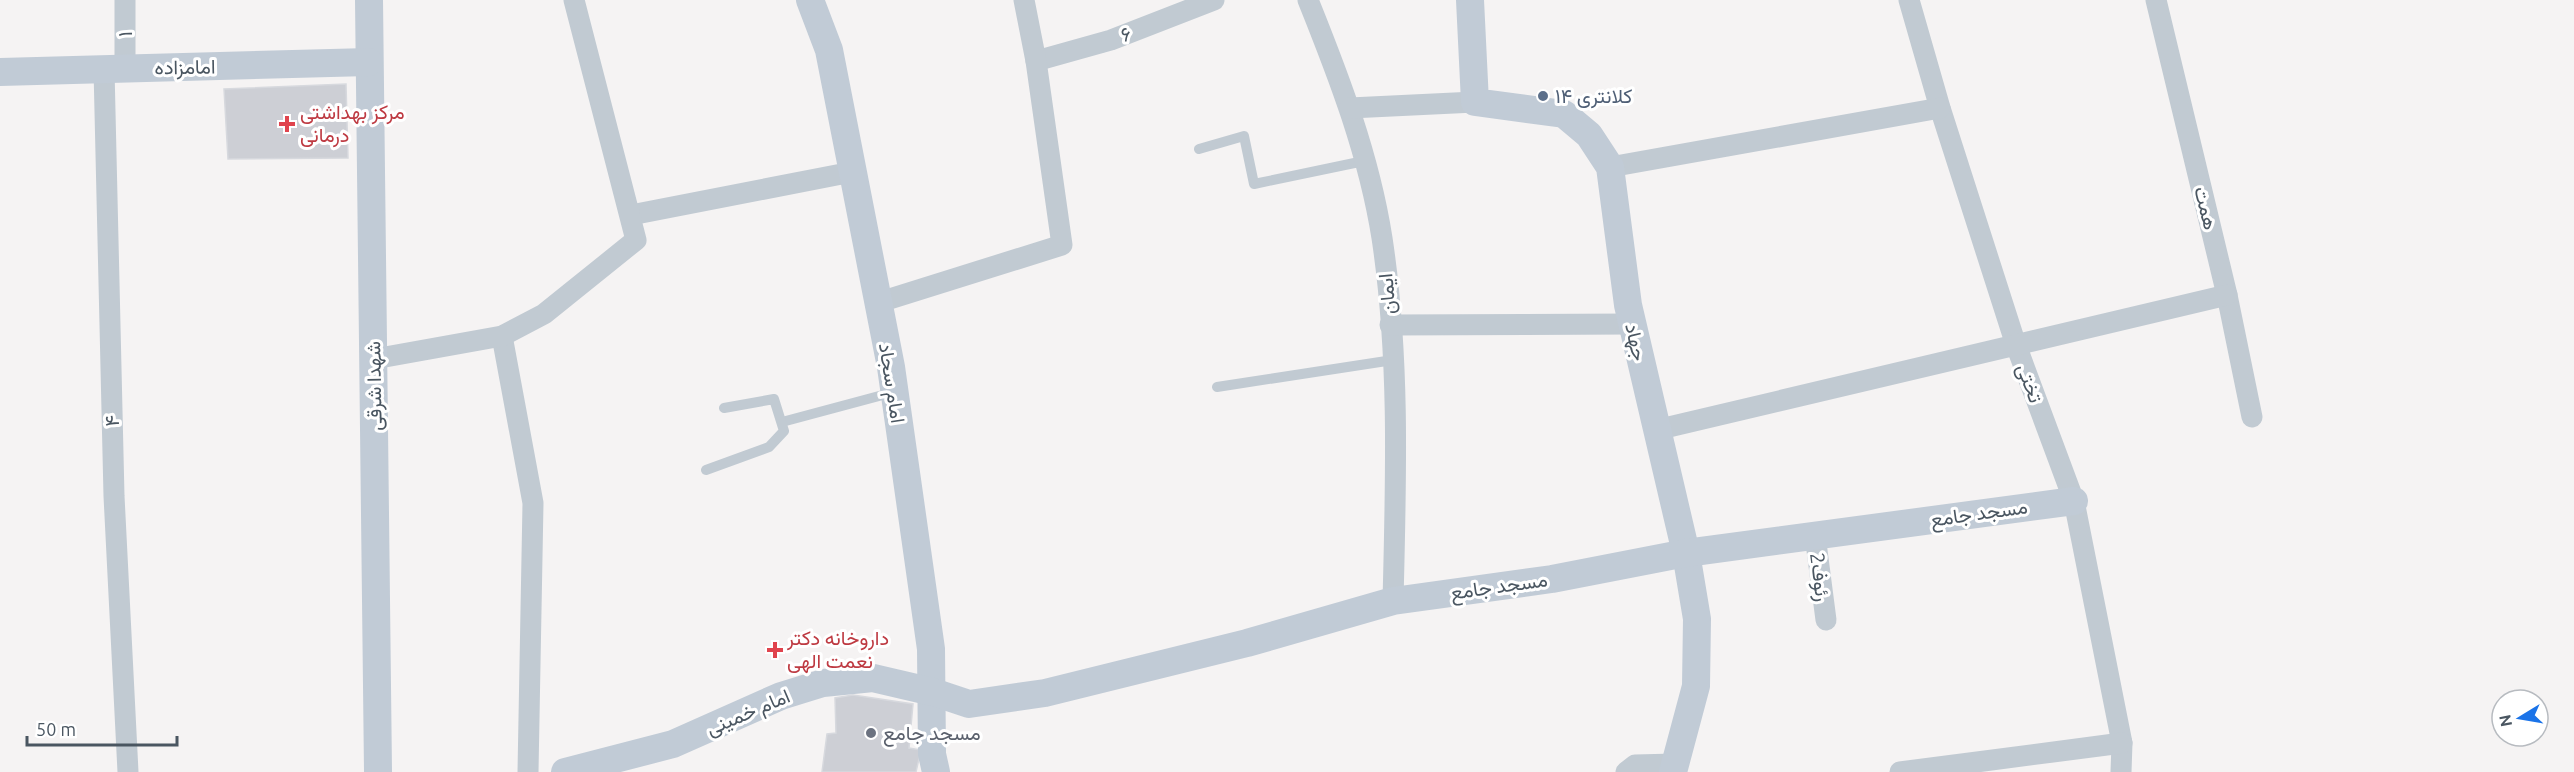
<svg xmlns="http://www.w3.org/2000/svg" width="2574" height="772" viewBox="0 0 2574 772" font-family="Ubuntu,Vazirmatn,sans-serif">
<rect width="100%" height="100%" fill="#f5f3f3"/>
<g fill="#cdcfd5" stroke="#d7d9de" stroke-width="1.5">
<polygon points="346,84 348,158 228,159 224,89"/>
<polygon points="853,695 913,704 909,748 921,750 916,772 822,772 827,734 836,733 835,698"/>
</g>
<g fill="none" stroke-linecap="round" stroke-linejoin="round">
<g stroke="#c1cad2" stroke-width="10">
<polyline points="1199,149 1244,136 1254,184 1364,161"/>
<polyline points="1217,387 1393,360"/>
<polyline points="782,422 894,392"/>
<polyline points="706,470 769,447 784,431 774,399 724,408"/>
</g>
<g stroke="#c1cad2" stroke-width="21">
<path d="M1308,0C1339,77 1369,155 1382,238C1400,357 1396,480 1393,601"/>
<polyline points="1909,0 1940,108 2016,345 2074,501 2122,743 2121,772"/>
<polyline points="2156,0 2227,295 2252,417"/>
<polyline points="1036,61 1111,40 1214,0"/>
<polyline points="104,69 114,496 128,772"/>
<polyline points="125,69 125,0"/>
<polyline points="1350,108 1475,102"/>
<polyline points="1610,167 1940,108"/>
<polyline points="631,215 852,172"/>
<polyline points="880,302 1062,245 1036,61 1024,0"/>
<polyline points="1390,325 1632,324"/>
<polyline points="502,336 533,503 528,772"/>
<polyline points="374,359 502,336 544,314 636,240 574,0"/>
<polyline points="1656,430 2227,295"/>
<polyline points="1815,535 1826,620"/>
<polyline points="1626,772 1635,765 1675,764"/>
<polyline points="1900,772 2122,743"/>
</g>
<g stroke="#c1cbd6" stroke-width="28">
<polyline points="369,0 378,771"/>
<polyline points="810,0 829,50 891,367 931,649 932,754 936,772"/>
<polyline points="1470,0 1475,102 1564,114 1589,135 1610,167 1628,305 1686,553 1697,619 1696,686 1673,772"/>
<polyline points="0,72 369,62"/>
<polyline points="565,772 673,744 781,696 823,683 873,678 933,692 969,704 1045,693 1247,643 1393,601 1552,579 1686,553 2074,501"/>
</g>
</g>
<circle fill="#5c6f8a" stroke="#fff" stroke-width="2" cx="1543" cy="96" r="6"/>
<g fill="#e0444e" stroke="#fff" stroke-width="2">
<path d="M284 115h6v6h6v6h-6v6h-6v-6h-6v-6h6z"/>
<path d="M772 641h6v6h6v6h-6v6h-6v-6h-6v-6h6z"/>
</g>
<circle fill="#6b7280" stroke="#fff" stroke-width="2" cx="871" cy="733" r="6"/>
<g text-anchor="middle" stroke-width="6" stroke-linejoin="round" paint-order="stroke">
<g font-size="20" fill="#4a5661" stroke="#fff">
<text transform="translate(125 34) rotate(-90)" y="7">۱</text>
<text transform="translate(1126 34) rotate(-21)" y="7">۶</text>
<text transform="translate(185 67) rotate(-1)" y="7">امامزاده</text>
<text transform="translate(2206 208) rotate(76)" y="7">همت</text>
<text transform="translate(1387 294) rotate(-95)" y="7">ایمان</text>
<text transform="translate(1636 342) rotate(77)" y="7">جهاد</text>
<text transform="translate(892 383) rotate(81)" y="7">امام سجاد</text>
<text transform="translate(2030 383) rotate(70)" y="7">تختی</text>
<text transform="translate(374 386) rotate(-91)" y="7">شهدا شرقی</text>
<text transform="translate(112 421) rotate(-91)" y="7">۴</text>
<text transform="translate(1979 513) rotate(-8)" y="7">مسجد جامع</text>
<text transform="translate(1820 577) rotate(83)" y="7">رئوف2</text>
<text transform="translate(1499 586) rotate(-8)" y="7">مسجد جامع</text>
<text transform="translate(748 712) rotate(-23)" y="7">امام خمینی</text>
</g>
<g font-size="20" fill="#4e5e75" stroke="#fff" text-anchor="start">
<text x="1555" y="103">کلانتری ۱۴</text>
</g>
<g font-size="20" fill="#be3a42" stroke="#fff" text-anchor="start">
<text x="300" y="119">مرکز بهداشتی<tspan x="300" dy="23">درمانی</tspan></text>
<text x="787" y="645">داروخانه دکتر<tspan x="787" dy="23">نعمت الهی</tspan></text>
</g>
<g font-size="20" fill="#5b616d" stroke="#fff" text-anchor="start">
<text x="883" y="740">مسجد جامع</text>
</g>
</g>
<g transform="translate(2520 718) rotate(259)"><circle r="28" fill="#ffffff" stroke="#b7bbc0" stroke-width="1.5"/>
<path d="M0-4.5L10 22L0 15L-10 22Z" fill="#1a73e8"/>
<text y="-9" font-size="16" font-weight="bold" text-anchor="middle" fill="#4a5661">N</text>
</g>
<path d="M27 736v9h150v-9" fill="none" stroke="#4a5661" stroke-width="3"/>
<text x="36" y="736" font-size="18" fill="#4a5661" stroke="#ffffff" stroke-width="4.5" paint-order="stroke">50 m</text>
</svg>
